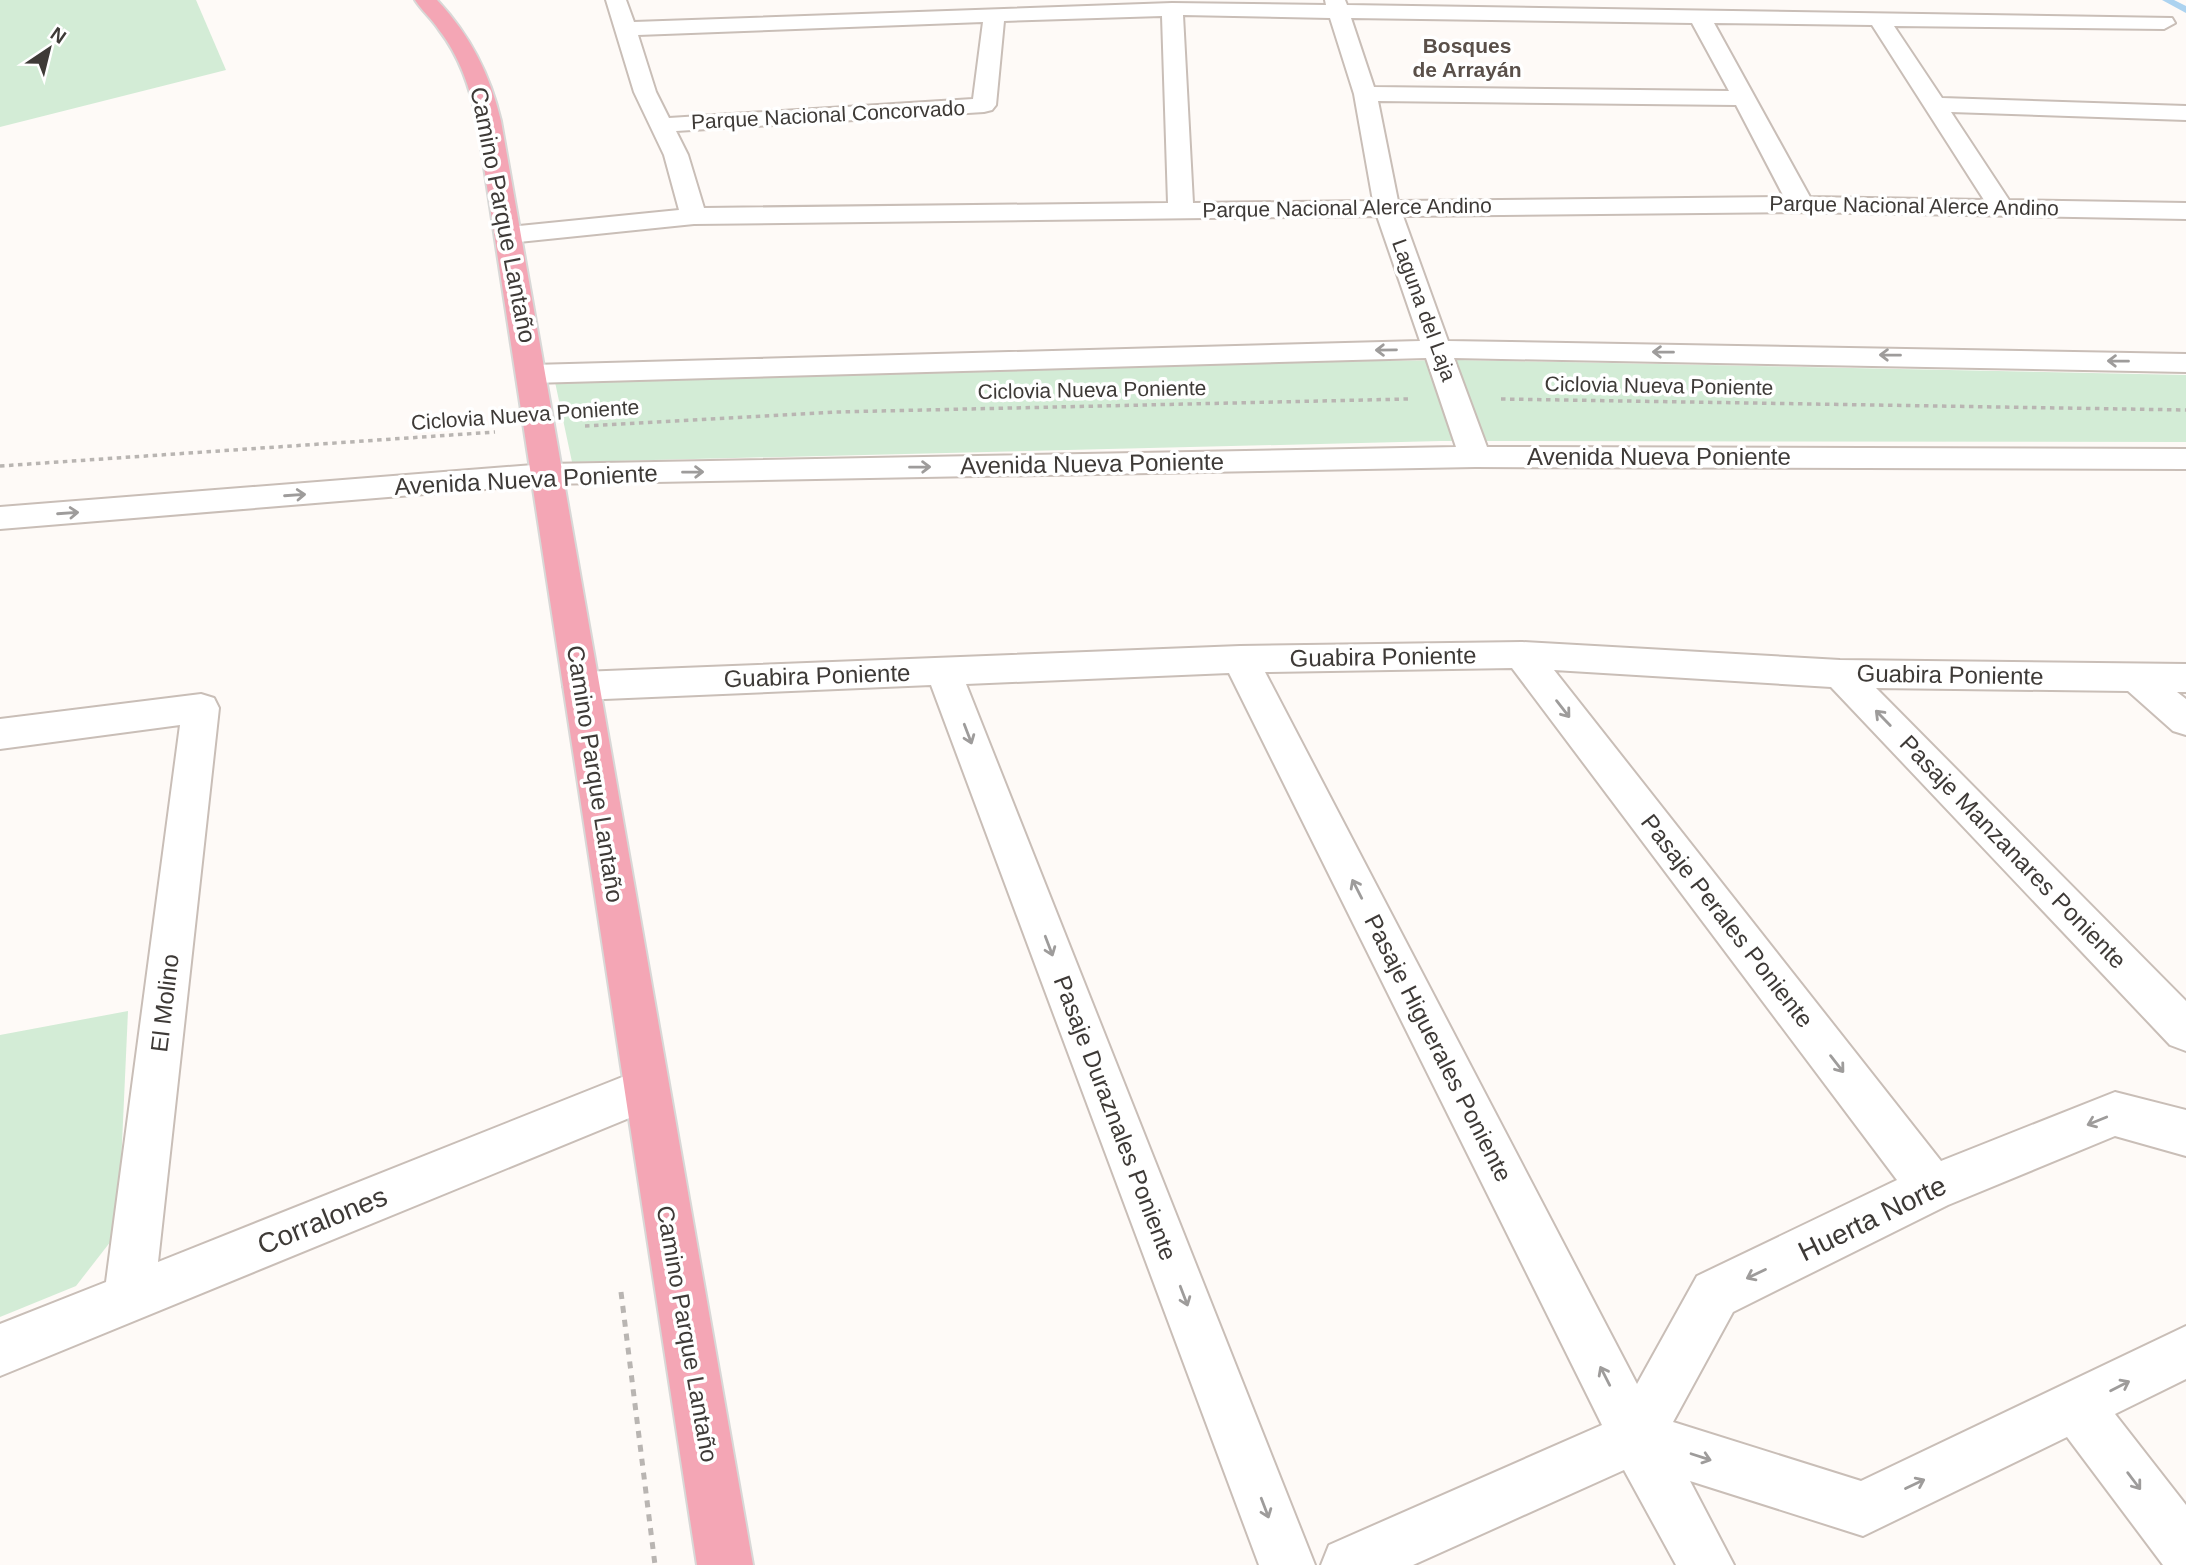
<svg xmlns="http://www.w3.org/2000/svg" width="2186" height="1565" viewBox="0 0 2186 1565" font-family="Arial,sans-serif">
<rect width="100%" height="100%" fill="#fefaf7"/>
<g fill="#d3ecd6">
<polygon points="0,0 196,0 226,70 0,127"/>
<polygon points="1459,360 2186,375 2186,442 1441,441 572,462 555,382 1204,363"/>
<polygon points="128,1011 118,1232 76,1286 0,1317 0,1035"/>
</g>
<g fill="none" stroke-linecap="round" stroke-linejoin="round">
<polygon fill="#acd3f0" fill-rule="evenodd" points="2162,0 2174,0 2186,6 2186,13"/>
<g stroke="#c9beb7" stroke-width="4">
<g id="minor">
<path d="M606,0H626L634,22L1172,3L1326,5L1325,0H1345L1347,5L2172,18L2175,23L2164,29L1894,26L1942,98L2186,106V120L1951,112L2009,200L2186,203V219L1801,212L1403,216L1448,341L2186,354V372L1454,358L1487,447L2186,449V469L1475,467L546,484L0,529V507L546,464L1456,447L1426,358L532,383L522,380L517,374L522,368L532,365L1420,341L1377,216L694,224L509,243L500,241L496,235L500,229L509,227L679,210L664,155L634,92ZM1183,15L1330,18L1354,94L1373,201L1193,203ZM1162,16L1168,203L704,208L688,155L676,131L984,112L992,110L996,105L1004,21ZM1351,18L1692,23L1729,91L1374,87ZM983,22L973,99L669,118L656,92L638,35ZM1714,23L1872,25L1984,200L1810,197ZM1378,101L1736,105L1784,197L1398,201Z"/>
<path d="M1522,642L1840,660L2186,664V692H2177L2186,699V735L2173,731L2128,691L1876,688L2186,1001V1051L2170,1045L1831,687L1554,670L1941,1161L2115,1092L2186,1110V1156L2115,1136L1948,1205L1733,1312L1673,1422L1861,1481L2186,1326V1379L2115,1414L2186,1505V1565H2163L2067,1437L1863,1536L1690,1481L1734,1565H1676L1624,1470L1413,1565H1321L1329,1545L1602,1425L1229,673L966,684L1315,1565H1259L931,685L581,700L568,696L563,686L568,676L581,672L1240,646ZM1512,668L1897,1180L1697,1276L1637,1384L1265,672Z"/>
<polygon points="201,694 214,698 219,708 158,1262 645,1068 661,1075 668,1090 661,1105 0,1376 0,1324 106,1282 180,725 0,749 0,719"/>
</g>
</g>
<g stroke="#d8d8d7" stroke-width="4">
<path id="major" d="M415,0H437C470,35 490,74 501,121L753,1565H697L477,121C470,88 460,57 439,30C432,19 422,11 415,0Z"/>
</g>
<g stroke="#b9b5b2" stroke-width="3.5" stroke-dasharray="4.5 4.5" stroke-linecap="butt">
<polyline points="1501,399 2186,410"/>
<polyline points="585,426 836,412 1408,399"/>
<polyline points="0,466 495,432"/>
</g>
<polyline stroke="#b9b5b2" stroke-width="5" stroke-dasharray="7 7" stroke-linecap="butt" points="621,1292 655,1565"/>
<use href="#minor" fill="#fff" fill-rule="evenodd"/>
<use href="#major" fill="#f4a6b5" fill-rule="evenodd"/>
</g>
<defs><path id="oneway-shaft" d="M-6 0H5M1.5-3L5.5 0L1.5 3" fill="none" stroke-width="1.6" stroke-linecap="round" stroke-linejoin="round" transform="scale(1.75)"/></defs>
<g stroke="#9e9c9b">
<use href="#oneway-shaft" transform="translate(1386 350) rotate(179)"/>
<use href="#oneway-shaft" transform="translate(1663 352) rotate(-179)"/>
<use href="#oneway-shaft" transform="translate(1890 355) rotate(-179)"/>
<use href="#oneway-shaft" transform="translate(2118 361) rotate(-179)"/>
<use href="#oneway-shaft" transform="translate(920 467) rotate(-1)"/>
<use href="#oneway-shaft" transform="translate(693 472) rotate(-1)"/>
<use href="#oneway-shaft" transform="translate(295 495) rotate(-4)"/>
<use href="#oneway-shaft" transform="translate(68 513) rotate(-4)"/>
<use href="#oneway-shaft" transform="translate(1563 709) rotate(52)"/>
<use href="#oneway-shaft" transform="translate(1883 718) rotate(-134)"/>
<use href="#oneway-shaft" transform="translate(968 734) rotate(69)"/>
<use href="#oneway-shaft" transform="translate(1357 889) rotate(-117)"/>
<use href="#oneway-shaft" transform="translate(1049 946) rotate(69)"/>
<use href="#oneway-shaft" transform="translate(1837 1064) rotate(52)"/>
<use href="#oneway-shaft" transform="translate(2097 1121) rotate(158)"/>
<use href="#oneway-shaft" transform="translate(1756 1274) rotate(154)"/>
<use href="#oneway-shaft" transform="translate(1184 1296) rotate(69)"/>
<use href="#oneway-shaft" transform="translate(1605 1376) rotate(-117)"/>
<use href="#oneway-shaft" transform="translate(2120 1386) rotate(-27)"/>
<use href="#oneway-shaft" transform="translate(1701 1457) rotate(18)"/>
<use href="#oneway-shaft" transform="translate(2134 1481) rotate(53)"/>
<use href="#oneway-shaft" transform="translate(1915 1484) rotate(-25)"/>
<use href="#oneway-shaft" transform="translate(1265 1508) rotate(69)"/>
</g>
<g text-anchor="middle" stroke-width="7" stroke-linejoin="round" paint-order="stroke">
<g font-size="21" font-weight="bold" fill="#5a504a" stroke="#fff">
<text x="1467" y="53">Bosques<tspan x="1467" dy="24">de Arrayán</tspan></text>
</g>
<g font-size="21" fill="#3e3a37" stroke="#fff">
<text transform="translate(828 115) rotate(-3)" y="7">Parque Nacional Concorvado</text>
<text transform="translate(1914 206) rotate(1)" y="7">Parque Nacional Alerce Andino</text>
<text transform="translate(1347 208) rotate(-1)" y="7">Parque Nacional Alerce Andino</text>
<text transform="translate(1424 310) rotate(70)" y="7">Laguna del Laja</text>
<text transform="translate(1659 386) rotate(1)" y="7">Ciclovia Nueva Poniente</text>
<text transform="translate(1092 390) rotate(-1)" y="7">Ciclovia Nueva Poniente</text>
<text transform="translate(525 415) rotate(-4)" y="7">Ciclovia Nueva Poniente</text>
</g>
<g font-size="24" fill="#3e3a37" stroke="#fff">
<text transform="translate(503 215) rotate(79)" y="8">Camino Parque Lantaño</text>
<text x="1659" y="465">Avenida Nueva Poniente</text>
<text transform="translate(1092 464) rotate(-1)" y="8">Avenida Nueva Poniente</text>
<text transform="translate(526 480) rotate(-3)" y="8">Avenida Nueva Poniente</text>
<text transform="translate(1383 657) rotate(-1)" y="8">Guabira Poniente</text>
<text transform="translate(1950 675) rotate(1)" y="8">Guabira Poniente</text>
<text transform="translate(817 676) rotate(-2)" y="8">Guabira Poniente</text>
<text transform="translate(595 774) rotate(81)" y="8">Camino Parque Lantaño</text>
<text transform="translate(2013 852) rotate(46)" y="8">Pasaje Manzanares Poniente</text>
<text transform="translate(1727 921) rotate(52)" y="8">Pasaje Perales Poniente</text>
<text transform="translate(165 1003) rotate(-83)" y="8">El Molino</text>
<text transform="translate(1438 1048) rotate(63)" y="8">Pasaje Higuerales Poniente</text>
<text transform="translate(1115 1118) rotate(69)" y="8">Pasaje Duraznales Poniente</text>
<text transform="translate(687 1334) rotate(80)" y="8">Camino Parque Lantaño</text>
</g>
<g font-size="28" fill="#3e3a37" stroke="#fff">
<text transform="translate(1872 1218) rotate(-26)" y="10">Huerta Norte</text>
<text transform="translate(322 1220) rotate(-22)" y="10">Corralones</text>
</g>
</g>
<g transform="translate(49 49) rotate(35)" stroke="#ffffff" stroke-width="5" paint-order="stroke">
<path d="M0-5L12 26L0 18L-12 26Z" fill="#3e3a37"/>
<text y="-10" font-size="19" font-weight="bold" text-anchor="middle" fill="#3e3a37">N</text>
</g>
</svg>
